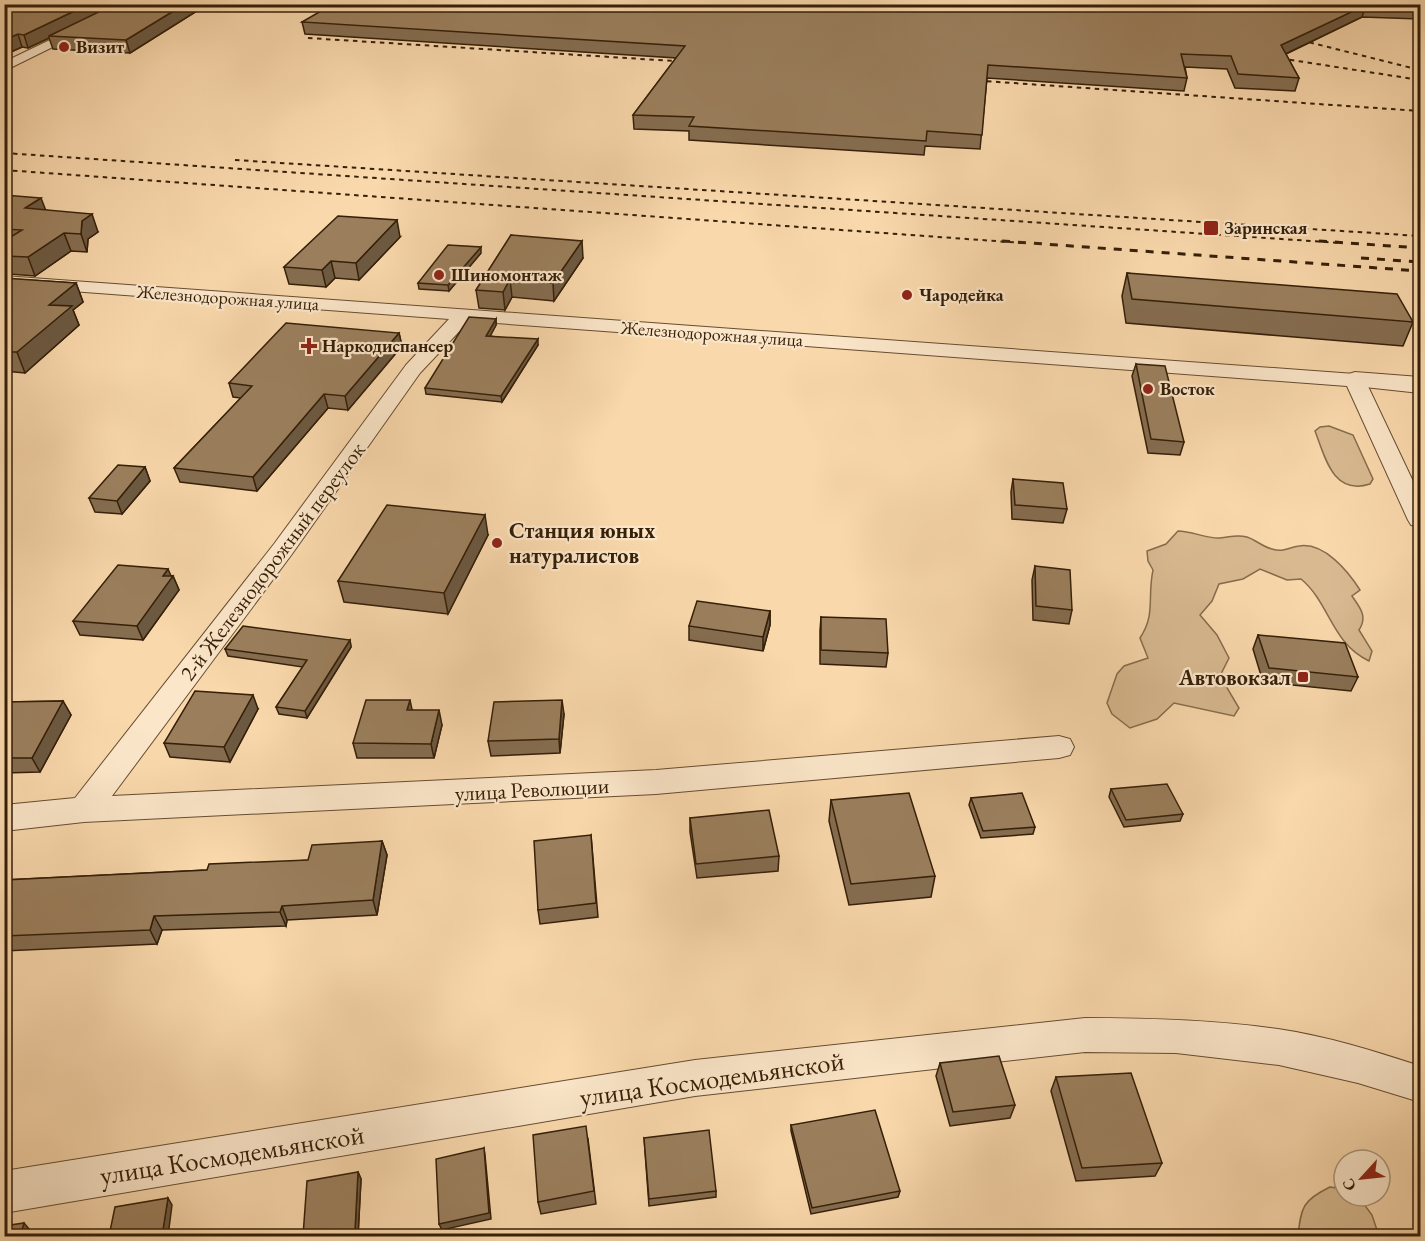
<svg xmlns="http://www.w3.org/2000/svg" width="1425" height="1241" viewBox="0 0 1425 1241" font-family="'EB Garamond',serif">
<rect width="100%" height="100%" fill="#f9d8ac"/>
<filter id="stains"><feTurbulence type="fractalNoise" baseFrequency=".00333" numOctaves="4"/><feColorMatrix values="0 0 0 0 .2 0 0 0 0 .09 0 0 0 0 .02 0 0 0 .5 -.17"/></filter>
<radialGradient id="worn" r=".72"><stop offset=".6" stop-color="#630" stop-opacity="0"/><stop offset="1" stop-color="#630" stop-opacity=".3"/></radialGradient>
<g fill="#d8b990" stroke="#866c4c" stroke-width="1.5">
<path d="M1329,426L1353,435L1373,479L1370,484C1333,496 1325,457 1315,431L1320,427Z"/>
<path d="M1178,531C1192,531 1207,539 1220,538C1231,537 1236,534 1247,537C1256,540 1263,547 1272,549C1284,553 1289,547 1299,546C1324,542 1348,571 1360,590L1352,596C1360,608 1368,616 1359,630L1372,651L1369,661C1331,643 1330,603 1301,579L1287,580L1260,569L1243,579L1219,584L1212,601L1200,615L1217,635L1229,658L1220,676L1239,708L1234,716L1174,703L1157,719L1130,728L1112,714L1107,703L1117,674L1124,666L1148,658L1140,638C1156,614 1147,598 1153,570L1148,561L1147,551L1166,544Z"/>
<path d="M1330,1187L1344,1189V1196H1358L1372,1215L1379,1236H1298C1301,1207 1303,1200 1330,1187Z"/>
</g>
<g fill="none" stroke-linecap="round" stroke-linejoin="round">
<g stroke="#664d31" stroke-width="2">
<g id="minor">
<polygon points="125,4 140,4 4,71 4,62"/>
<polygon points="4,276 1355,374 1362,376 1365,380 1420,496 1420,527 1411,525 1408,520 1347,386 469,321 420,373 292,554 112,796 656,770 1059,736 1070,739 1074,747 1070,755 1059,758 656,794 84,822 4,831 4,805 75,798 274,544 406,365 449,319 4,286"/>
<path d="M1085,1018C1150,1018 1214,1020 1278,1029C1326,1036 1374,1051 1420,1066V1102L1358,1083L1279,1065L1176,1053L1085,1052L695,1096L4,1213V1171L695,1060Z"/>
</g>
</g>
<g stroke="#664d31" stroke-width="2">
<polygon id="tertiary" points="1355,372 1420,377 1420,393 1346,385 1342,380 1346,375"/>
</g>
<use href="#minor" fill="#fbe6c9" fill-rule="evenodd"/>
<use href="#tertiary" fill="#fbe6c9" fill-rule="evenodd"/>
<g stroke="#351f08" stroke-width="2" stroke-dasharray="4.5 4.5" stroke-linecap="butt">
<polyline points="308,38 690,62"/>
<polyline points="1292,38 1420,70"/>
<polyline points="1272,57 1420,80"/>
<polyline points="969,80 1420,111"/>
<polyline points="4,153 1341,243"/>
<polyline points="235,160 1420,236"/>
<polyline points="4,170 1023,243"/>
</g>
<g stroke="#351f08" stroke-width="3" stroke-dasharray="8 8" stroke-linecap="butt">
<polyline points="1002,241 1420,271"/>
<polyline points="1319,241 1420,248"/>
<polyline points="1361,258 1420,262"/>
</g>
</g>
<g fill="#856d50" stroke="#351f08" stroke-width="1.5">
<polygon points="4,4 208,4 130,53 53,49 49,38 28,48 22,47 4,55"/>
<polygon points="1420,4 1420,16 1419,19 1362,17 1286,54 1299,78 1295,91 1235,88 1227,69 1185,67 1187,78 1184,91 987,78 980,149 925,146 924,155 689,140 689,131 634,129 633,115 676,58 305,34 302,22"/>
<polygon points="4,195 46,210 98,232 88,239 87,252 71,251 35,276 10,274 12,279 76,283 83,302 73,310 79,325 25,373 4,371"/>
<polygon points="511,235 583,258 554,301 512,297 505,310 479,308 476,290"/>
<polygon points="400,237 359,280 335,278 326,287 289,284 284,267"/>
<polygon points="481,253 449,291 419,289 418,283"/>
<polygon points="1127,273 1413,322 1403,346 1126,323 1122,296"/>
<polygon points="496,319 496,325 490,336 538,345 502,402 426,394 425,388"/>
<polygon points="399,333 402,346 348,410 328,408 257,491 180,482 174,468 241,398 233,397 229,383"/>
<polygon points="1136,364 1184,442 1180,455 1148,453 1132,376"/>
<polygon points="145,467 150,481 122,514 95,512 89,498"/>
<polygon points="1013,479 1067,509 1063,523 1012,519 1011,492"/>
<polygon points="488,535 448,614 344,602 338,581"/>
<polygon points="1035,566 1072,610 1069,624 1033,620 1032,580"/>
<polygon points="171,576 173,576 179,590 143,640 80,635 73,621"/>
<polygon points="770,611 770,625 763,651 689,640 689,626"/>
<polygon points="821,617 888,653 886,667 820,664 820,631"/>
<polygon points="1258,635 1358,677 1351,691 1263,682 1253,649"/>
<polygon points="350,640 351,647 307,718 279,714 276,707 303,667 228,656 225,649"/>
<polygon points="63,701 71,715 40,772 4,773 4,702"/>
<polygon points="258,709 230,762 170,757 164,743"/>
<polygon points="412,710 442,725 434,758 357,758 353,743"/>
<polygon points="564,714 560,753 491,756 488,741"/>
<polygon points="1111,789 1183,814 1180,821 1124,827 1109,797"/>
<polygon points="971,798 1035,827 1033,834 981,838 969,805"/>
<polygon points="831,800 935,876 931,897 849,905 829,821"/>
<polygon points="690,818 779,856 778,871 697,878 690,832"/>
<polygon points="591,835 598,917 540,924 538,910"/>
<polygon points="382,841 387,855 377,915 287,920 286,926 162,930 157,944 4,951 4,880 207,870 308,860"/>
<polygon points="940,1063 1015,1105 1010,1118 950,1126 936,1076"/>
<polygon points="1056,1077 1162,1163 1155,1176 1076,1181 1051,1091"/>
<polygon points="791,1125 900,1191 898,1197 811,1214 791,1131"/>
<polygon points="644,1138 716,1191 716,1197 649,1206"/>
<polygon points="588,1139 596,1204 541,1214 538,1202"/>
<polygon points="358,1172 361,1179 358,1236 303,1236"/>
</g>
<g fill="#6c5941" stroke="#351f08" stroke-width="1.5">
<polygon points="89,4 119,4 49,36 49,38 28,48 24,35"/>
<polygon points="185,4 208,4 130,53 126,40"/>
<polygon points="1366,5 1362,17 1277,58 1281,45"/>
<polygon points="18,34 22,47 4,55 4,40"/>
<polygon points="41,198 48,216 25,208"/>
<polygon points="92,214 98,232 88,239 87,252 81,234 82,221"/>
<polygon points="397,220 400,237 359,280 356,263"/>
<polygon points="64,233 71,251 35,276 28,257"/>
<polygon points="582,241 583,258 554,301 553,283"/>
<polygon points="481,247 481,253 449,291 448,285"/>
<polygon points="331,261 335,278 326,287 322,270"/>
<polygon points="8,270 16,289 4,295 4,273"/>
<polygon points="510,279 512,297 505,310 503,292"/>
<polygon points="76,283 83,302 73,310 79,325 25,373 17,352 49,305"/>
<polygon points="496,319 496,325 487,342 486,336"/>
<polygon points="399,333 402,346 348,410 345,396"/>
<polygon points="538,339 538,345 502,402 501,396"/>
<polygon points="324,394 328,408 257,491 253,477"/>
<polygon points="145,467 150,481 122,514 117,501"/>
<polygon points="485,515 488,535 448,614 444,593"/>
<polygon points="168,569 172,578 173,576 179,590 143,640 137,626 163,576"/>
<polygon points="770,611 770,625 763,651 763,637"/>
<polygon points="350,640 351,647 307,718 305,711"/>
<polygon points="253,695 258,709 230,762 224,747"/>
<polygon points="410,700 413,714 407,710"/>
<polygon points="562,700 564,714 560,753 559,739"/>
<polygon points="63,701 71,715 40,772 32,758"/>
<polygon points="439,710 442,725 434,758 431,744"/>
<polygon points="382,841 387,855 377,915 373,900"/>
<polygon points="282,906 287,920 286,926 280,912"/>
<polygon points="154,916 162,930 157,944 150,930"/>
<polygon points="484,1148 485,1155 491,1219 442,1230 439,1224"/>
<polygon points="358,1172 361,1179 358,1236 355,1231"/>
<polygon points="168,1198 172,1205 168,1236 162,1236"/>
<polygon points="24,1223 29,1229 27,1236 20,1236"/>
</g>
<g fill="#9b7f5d" stroke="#351f08" stroke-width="1.5">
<polygon points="4,4 89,4 24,35 18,34 4,40"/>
<polygon points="115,4 185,4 126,40 49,36"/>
<polygon points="333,4 1420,4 1420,7 1366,5 1281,45 1299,78 1238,74 1231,56 1181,54 1187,78 988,65 982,135 927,131 926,141 689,126 694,117 633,115 685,46 302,22"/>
<polygon points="4,195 41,198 25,208 92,214 82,221 81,234 64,233 28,257 4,256 4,241 22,230 4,229"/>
<polygon points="338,216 397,220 356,263 331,261 322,270 284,267"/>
<polygon points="511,235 582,241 553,283 510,279 503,292 476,290"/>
<polygon points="448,245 481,247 448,285 418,283"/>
<polygon points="1127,273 1397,294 1413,322 1132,299"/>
<polygon points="4,278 76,283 49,305 72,306 17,352 4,352"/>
<polygon points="469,317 496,319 486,336 538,339 501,396 425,388"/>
<polygon points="286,323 399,333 345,396 324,394 253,477 174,468 252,386 229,383"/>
<polygon points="1136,364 1165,366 1184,442 1151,439"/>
<polygon points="118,465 145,467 117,501 89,498"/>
<polygon points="1013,479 1063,483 1067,509 1015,505"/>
<polygon points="387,505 485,515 444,593 338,581"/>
<polygon points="118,565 168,569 163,576 173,576 137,626 73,621"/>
<polygon points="1035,566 1070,570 1072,610 1036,606"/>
<polygon points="697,601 770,611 763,637 689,626"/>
<polygon points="821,617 886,619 888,653 821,650"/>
<polygon points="243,626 350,640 305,711 276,707 307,660 225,649"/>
<polygon points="1258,635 1345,643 1358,677 1269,668"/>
<polygon points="195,691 253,695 224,747 164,743"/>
<polygon points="366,700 410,700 407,710 439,710 431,744 353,743"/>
<polygon points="562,700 559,739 488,741 494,702"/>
<polygon points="63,701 32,758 4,758 4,702"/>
<polygon points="1167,784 1183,814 1126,820 1111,789"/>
<polygon points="909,793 935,876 851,884 831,800"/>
<polygon points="1022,793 1035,827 983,831 971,798"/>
<polygon points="769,810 779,856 696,864 690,818"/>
<polygon points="591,835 596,903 538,910 534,841"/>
<polygon points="382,841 373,900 282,906 280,912 154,916 150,930 4,936 4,880 207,870 209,864 308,860 312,845"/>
<polygon points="999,1056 1015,1105 953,1112 940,1063"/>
<polygon points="1131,1073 1162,1163 1082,1168 1056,1077"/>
<polygon points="875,1110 900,1191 812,1208 791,1125"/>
<polygon points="586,1126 594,1191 538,1202 533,1135"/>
<polygon points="709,1130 716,1191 649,1199 644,1138"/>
<polygon points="484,1148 489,1213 439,1224 436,1159"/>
<polygon points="358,1172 355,1231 322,1236 303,1236 307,1181"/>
<polygon points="168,1198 162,1236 109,1236 115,1207"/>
<polygon points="24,1223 20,1236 4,1236 4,1226"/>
</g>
<g fill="#8f2418" stroke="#fbe6c9" stroke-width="2">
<circle cx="64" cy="47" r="6"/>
<rect x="1203" y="220" width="16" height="16" rx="3"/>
<circle cx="439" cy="275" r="6"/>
<circle cx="907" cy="295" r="6"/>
<path d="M306 337h6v6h6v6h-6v6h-6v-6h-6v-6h6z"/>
<circle cx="1148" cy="389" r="6"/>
<circle cx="497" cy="543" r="6"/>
<rect x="1297" y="671" width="12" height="12" rx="3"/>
</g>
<g text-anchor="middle" stroke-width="4.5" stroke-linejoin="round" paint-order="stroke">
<g font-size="18" font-weight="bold" fill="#351f08" stroke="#fbe6c9" text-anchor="start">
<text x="76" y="53">Визит</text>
<text x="1224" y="234">Заринская</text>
<text x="451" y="281">Шиномонтаж</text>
<text x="919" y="301">Чародейка</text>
<text x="322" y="352">Наркодиспансер</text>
<text x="1160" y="395">Восток</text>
</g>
<g font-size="18" fill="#351f08" stroke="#fbe6c9">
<text transform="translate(228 298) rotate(4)" y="6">Железнодорожная улица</text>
<text transform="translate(712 334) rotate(4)" y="6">Железнодорожная улица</text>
</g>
<g font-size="22" font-weight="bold" fill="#351f08" stroke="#fbe6c9" text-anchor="start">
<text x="509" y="538">Станция юных<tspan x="509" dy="25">натуралистов</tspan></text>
<text x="1291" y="685" text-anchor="end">Автовокзал</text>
</g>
<g font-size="22" fill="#351f08" stroke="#fbe6c9">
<text transform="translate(272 561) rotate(-53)" y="8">2-й Железнодорожный переулок</text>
<text transform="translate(532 789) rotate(-3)" y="8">улица Революции</text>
</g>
<g font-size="27" fill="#351f08" stroke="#fbe6c9">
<text transform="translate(712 1079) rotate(-8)" y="9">улица Космодемьянской</text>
<text transform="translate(232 1155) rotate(-9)" y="9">улица Космодемьянской</text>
</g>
</g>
<rect width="1425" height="1241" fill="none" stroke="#f9d8ac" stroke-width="24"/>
<rect x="6" y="6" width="1413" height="1229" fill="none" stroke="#351f08" stroke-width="3"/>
<rect x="12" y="12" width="1401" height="1217" fill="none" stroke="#351f08" stroke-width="1.5"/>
<g transform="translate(1362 1178) rotate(243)"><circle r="28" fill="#fbe6c9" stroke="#ac967c" stroke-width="1.5"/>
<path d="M0-4.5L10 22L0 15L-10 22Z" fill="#8f2418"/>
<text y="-9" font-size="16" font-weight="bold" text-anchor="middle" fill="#351f08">С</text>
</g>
<rect width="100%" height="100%" filter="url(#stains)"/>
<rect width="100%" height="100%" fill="url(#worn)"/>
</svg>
